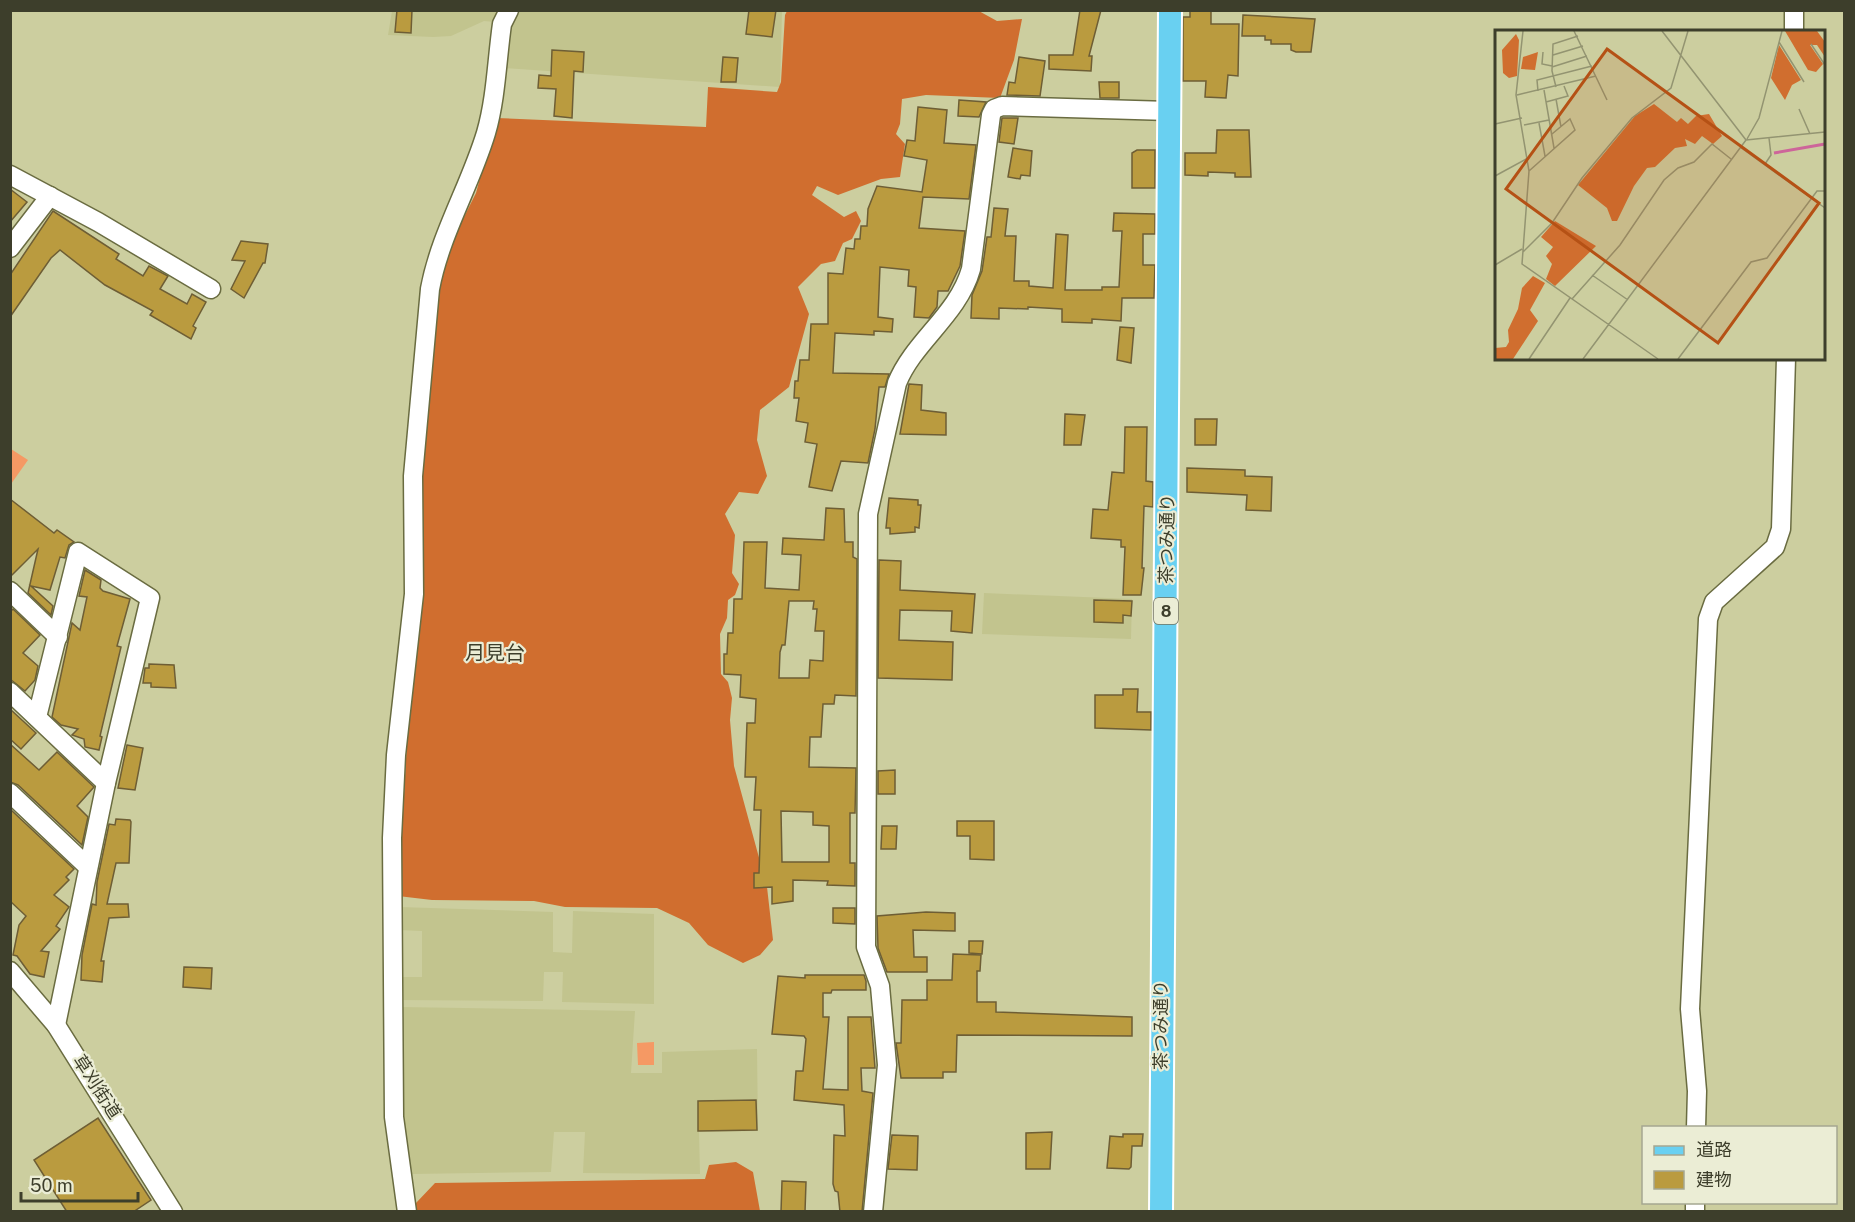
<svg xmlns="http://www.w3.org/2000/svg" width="1855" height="1222" viewBox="0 0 1855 1222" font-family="'Public Sans','Noto Sans JP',sans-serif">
<rect width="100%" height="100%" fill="#ccce9f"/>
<g fill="#c2c48e">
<polygon points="392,11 501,11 495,22 484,21 451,36 433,37 388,35"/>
<polygon points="517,11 782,11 780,87 504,68 509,24"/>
<polygon points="984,593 1132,599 1131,639 982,634"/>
<polygon points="399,907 553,912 553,952 572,953 573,911 654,914 654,1004 562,1002 563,972 544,972 543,1001 399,1000 399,977 422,977 422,931 399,930"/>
<polygon points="400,1007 635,1011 631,1073 662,1073 662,1052 757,1049 758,1131 699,1132 700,1174 583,1173 585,1132 554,1132 551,1172 411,1174 400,1130"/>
</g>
<g fill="#f59964">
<polygon points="11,449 28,460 11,484"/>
<polygon points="654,1042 654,1065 638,1065 637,1043"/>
</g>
<g fill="#d06e2f">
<polygon points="977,10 997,21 1022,19 1014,60 1000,98 926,95 902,99 900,124 896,134 905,144 900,177 881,179 838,195 817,186 812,195 844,217 856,211 861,221 852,239 843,243 835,261 821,264 798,287 809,314 789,387 760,410 757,440 767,476 758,494 739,492 725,514 735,535 732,573 739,584 735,595 728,600 727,618 720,634 721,674 728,682 732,698 730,720 734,766 767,887 773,940 760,955 743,963 708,945 689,923 657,908 565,907 534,901 432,900 398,896 407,742 422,592 419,477 439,267 476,193 496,118 706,127 708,87 777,92 781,82 785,15 787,11"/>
<polygon points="736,1162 753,1172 760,1211 415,1212 416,1203 435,1183 705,1179 709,1165"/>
</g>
<g fill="#ba9b3f" stroke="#6e5e35" stroke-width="1.5" fill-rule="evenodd">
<polygon points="397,10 412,10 411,33 395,32"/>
<polygon points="749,10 776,10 772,37 746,34"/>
<polygon points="1080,10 1101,10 1089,56 1092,56 1091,71 1049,69 1049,55 1073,55"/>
<polygon points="1190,11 1211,11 1211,24 1239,24 1238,76 1228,75 1226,98 1205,97 1206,81 1183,81 1183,17 1190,17"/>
<polygon points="1243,15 1315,19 1311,52 1296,52 1291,50 1291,44 1271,44 1271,40 1265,40 1265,36 1242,36"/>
<polygon points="552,50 584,52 583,72 574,71 572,118 554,116 556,89 538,88 539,75 551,76"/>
<polygon points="723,57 738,58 736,82 721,82"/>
<polygon points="1019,57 1045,61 1040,96 1007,95 1009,82 1015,83"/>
<polygon points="1099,82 1119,82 1119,98 1100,98"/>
<polygon points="959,100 986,102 979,117 958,116"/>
<polygon points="918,107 947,110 944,143 976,145 969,199 923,197 919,228 965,231 960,266 948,291 938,291 937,307 929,318 914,317 916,287 908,286 909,270 880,267 878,317 893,319 892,332 874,331 874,335 835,333 833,373 889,374 885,387 879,387 875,429 868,463 841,461 832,491 809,487 817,444 805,442 808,423 796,421 799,398 794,398 795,381 798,381 800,360 809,360 811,324 828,324 828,273 843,274 846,248 854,249 855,239 860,239 861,226 867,226 868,209 877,186 922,192 927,160 904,156 907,140 915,141"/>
<polygon points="1002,118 1018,118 1014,144 999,142"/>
<polygon points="1217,130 1249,130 1251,177 1235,177 1235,173 1208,172 1208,176 1185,175 1185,153 1216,153"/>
<polygon points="1013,148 1032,151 1030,176 1021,175 1020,179 1008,177"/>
<polygon points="1137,150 1155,150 1155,188 1132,188 1132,153"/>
<polygon points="10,189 27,202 10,222"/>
<polygon points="994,208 1008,209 1005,236 1016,236 1014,281 1029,281 1029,286 1053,288 1056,234 1068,235 1065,290 1102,290 1102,287 1119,287 1122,231 1113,231 1114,213 1155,214 1155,234 1143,234 1143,265 1155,265 1154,298 1122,298 1121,321 1092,319 1092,323 1062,322 1062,309 1028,307 1028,309 999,308 999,319 971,318 972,295 982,271 987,237 991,237"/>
<polygon points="53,211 119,254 116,259 143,276 149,266 168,276 160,289 187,304 192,294 206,302 193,326 196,328 191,339 150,315 153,311 105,285 60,250 51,258 10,317 10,275"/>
<polygon points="241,241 268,244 265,263 263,263 244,298 231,289 245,261 232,260"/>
<polygon points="1120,327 1134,328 1131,363 1117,360"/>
<polygon points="909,384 922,385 921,410 946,413 946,435 900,434"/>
<polygon points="1065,414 1085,415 1081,445 1064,445"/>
<polygon points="1195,419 1217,419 1216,445 1195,445"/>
<polygon points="1125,427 1147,427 1146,481 1153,482 1153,507 1144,506 1142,568 1144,568 1141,595 1123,595 1125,547 1121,547 1121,540 1091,538 1093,509 1108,510 1112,472 1124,473"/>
<polygon points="1187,468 1245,470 1245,476 1272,477 1271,511 1246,510 1247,495 1187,492"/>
<polygon points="889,498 918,500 918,505 921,505 919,528 915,527 915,532 890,534 890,528 886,528"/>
<polygon points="10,499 54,533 57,530 74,542 69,545 65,558 60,557 50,590 31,586 53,606 51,615 28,593 38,549 10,577"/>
<path d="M826,508L844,509L845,542H853V557L857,559L856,696L835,695L834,704H823L821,737H810L809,767L856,768L855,813H850V863H855V886L827,885L828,881L793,880V901L772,904V887L754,888V873H759L761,810H754L756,777H745L747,723H755L756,699L740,697L741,675L724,674V654H727L728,633H733L734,599H742L744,542H767L765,588L799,590L801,555L782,554L783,538L824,540ZM789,601H814L813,609H817L815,631H824L823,661L810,660L809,678H779L780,652L782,645H785ZM781,811L813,812V825L829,826V862H782Z"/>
<polygon points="879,560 901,561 900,590 975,594 972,633 951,631 952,611 900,610 899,640 953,642 952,680 878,678"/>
<polygon points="85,570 101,580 100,588 103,591 130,599 117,646 121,647 100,736 102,737 99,750 85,747 84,739 72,735 78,729 61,725 52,717 72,623 80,630 87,597 79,596"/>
<polygon points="1094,600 1132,601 1131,616 1123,615 1123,623 1094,622"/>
<polygon points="13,609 40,635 23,653 38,666 35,680 25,691 10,679 10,612"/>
<polygon points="149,664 174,665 176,688 151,687 151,683 143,683 145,668 149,668"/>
<polygon points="1123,689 1138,689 1137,712 1151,712 1151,730 1095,728 1095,695 1123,695"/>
<polygon points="10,709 36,733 21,749 10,739"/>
<polygon points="10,744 39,770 57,752 94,787 77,806 88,817 82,845 18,785 10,782"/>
<polygon points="127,745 143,748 135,790 118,788"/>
<polygon points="895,770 895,794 878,794 878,771"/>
<polygon points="10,809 74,869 66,877 69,880 54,895 69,907 56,926 60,929 41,951 49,952 44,977 30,974 17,956 13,955 19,925 26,916 10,901"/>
<polygon points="116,819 130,820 131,822 129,863 116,863 107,904 128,904 129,917 109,918 101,961 104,961 102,982 81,980 82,955 92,904 96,905 97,882 109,824 115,825"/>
<polygon points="957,821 994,821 994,860 970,859 970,836 957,836"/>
<polygon points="882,826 897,826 896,849 881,849"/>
<polygon points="833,908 855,908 855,924 833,923"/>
<polygon points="926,912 955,913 955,931 913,930 914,957 927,957 927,972 887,972 878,948 877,916"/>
<polygon points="969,941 983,941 982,954 969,953"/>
<polygon points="953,954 981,955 980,971 977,971 977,1002 996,1002 996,1012 1132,1017 1132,1036 957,1035 956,1072 943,1072 943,1078 901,1078 896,1043 901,1043 902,1000 927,1000 927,980 952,980"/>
<polygon points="184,967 212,968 211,989 183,987"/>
<polygon points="805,975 864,975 866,981 866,990 832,990 831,993 823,993 823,1017 829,1017 823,1089 848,1090 848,1017 871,1017 875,1068 861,1068 862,1091 873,1093 862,1212 840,1212 838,1192 835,1191 833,1184 834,1135 845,1136 844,1105 794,1100 796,1071 803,1071 806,1039 804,1036 772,1034 778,976 805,978"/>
<polygon points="756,1100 757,1130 698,1131 698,1101"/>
<polygon points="98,1118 151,1200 133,1212 67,1212 34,1160"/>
<polygon points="1052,1132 1050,1169 1026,1169 1026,1133"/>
<polygon points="1123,1134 1143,1134 1142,1146 1132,1146 1131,1167 1129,1169 1107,1168 1110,1136 1123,1137"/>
<polygon points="892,1135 918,1136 917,1170 888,1169"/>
<polygon points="782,1181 806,1182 805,1212 781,1212"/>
</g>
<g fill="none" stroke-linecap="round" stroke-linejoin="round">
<g stroke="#6a6c41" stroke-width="21">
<g id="minor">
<polyline points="1794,32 1794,10"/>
<polyline points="10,175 98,222 211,289"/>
<polyline points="10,248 50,196"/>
<polyline points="10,591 58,637"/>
<polyline points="10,692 106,783"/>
<polyline points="37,717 78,552 150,598 106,783 56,1025"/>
<polyline points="10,793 87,866"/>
<polyline points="10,971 56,1025 173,1212"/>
<polyline points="1696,1128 1697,1091 1690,1009 1708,619 1714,602 1775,547 1781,529 1786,358"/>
<path d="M407,1212L394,1117L392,838L396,755L414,594L413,476L430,289C440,235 470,186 486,133C496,99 497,59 502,24L509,10"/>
<path d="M873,1212L887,1065L880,986L866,947L868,514L897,383C914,341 958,315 971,269L991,115L994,109L1002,106L1169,111"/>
<polyline points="1695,1212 1695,1202"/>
</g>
</g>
<g stroke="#fff" stroke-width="26">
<polyline id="major" points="1161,1212 1170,10"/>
</g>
<use href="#minor" stroke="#fff" stroke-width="18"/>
<use href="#major" stroke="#69d0f1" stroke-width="22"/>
</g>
<g text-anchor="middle" stroke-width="4.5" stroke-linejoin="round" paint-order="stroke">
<rect fill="#ebedd5" stroke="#71725e" stroke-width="1.5" x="1154" y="598" width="24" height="26" rx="4.5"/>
<g font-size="16" font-weight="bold" fill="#3d3e2b">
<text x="1166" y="617">8</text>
</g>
<g font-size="18" fill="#3d3e2b" stroke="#ebedd5">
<text transform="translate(1167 539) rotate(-89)" y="6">茶つみ通り</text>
<text transform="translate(1161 1025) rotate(-90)" y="6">茶つみ通り</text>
<text transform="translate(97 1087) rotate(57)" y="6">草刈街道</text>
</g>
<g font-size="20" fill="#3d3e2b" stroke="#ebedd5">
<text x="495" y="660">月見台</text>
</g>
</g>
<g transform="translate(1495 30)">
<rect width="330" height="330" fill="#ccce9f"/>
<path d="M290,1H322L330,12V27L322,15H315L328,34L321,42L313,40ZM21,4L24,10L22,46L14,48L8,43L7,20ZM284,15L306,50L297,55L290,70L276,48ZM43,22L40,40L26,39L28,27ZM159,74L182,92L186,88L193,94L201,86L214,84L227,106L218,114L207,106L200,114L190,109L192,116L180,118L160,137L152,138L139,156L122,191H117L112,178L83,155L140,86ZM60,191L101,216L60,256L51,249L57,234L51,226L58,217L46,207ZM38,246L50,253L35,280L43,291L18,329H0V318L11,317L14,312L13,300L23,279L27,258Z" fill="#d06e2f"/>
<path fill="none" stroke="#cd659a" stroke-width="3" d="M279,123L330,114"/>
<path fill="none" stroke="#939471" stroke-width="1.5" d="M28,1L21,65L34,141L27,234L163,329M79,1L112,70M167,1L251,110M284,12L309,52M316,14L330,35M48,22L47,34L57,36M58,25L88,16M57,37L92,26M61,57L57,41L58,14L83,6M49,60L59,118M43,61L42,50L97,36M22,65L101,46M61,69L66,97M51,72L73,66L69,56M304,79L315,104M44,93L50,126M0,94L27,88M29,95L54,90M252,109L264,88L287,1M251,110L330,102M245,117L330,178M270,134L276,125L274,108M34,141L80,100L75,89L57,104M0,146L33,128M28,222L57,193L87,148L137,88L176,58L193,1M0,235L27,219M97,245L133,270M77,269L125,215L169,150L183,138L199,132L217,114L236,129M34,329L75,268M88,329L251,110M183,329L256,232L272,228L322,161H330"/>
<path fill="#b55115" fill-opacity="0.15" stroke="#b55115" stroke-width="3" d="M112,19L324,173L223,313L11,159Z"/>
<rect width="330" height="330" fill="none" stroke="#3d3e2b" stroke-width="3"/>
</g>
<rect width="1855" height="1222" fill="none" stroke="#3d3e2b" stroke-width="24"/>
<rect x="1642" y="1126" width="195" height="78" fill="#ebedd5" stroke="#a5a791" stroke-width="1.5"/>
<rect x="1654" y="1146" width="30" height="9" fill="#69d0f1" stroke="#a5a791" stroke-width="1.5"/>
<text x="1696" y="1156" font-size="18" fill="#3d3e2b">道路</text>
<rect x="1654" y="1171" width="30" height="18" fill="#ba9b3f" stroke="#a5a791" stroke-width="1.5"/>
<text x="1696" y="1186" font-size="18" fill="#3d3e2b">建物</text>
<path d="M21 1192v9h117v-9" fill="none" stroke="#3d3e2b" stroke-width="3"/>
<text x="30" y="1192" font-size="18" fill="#3d3e2b" stroke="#ebedd5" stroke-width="4.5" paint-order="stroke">50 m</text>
</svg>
